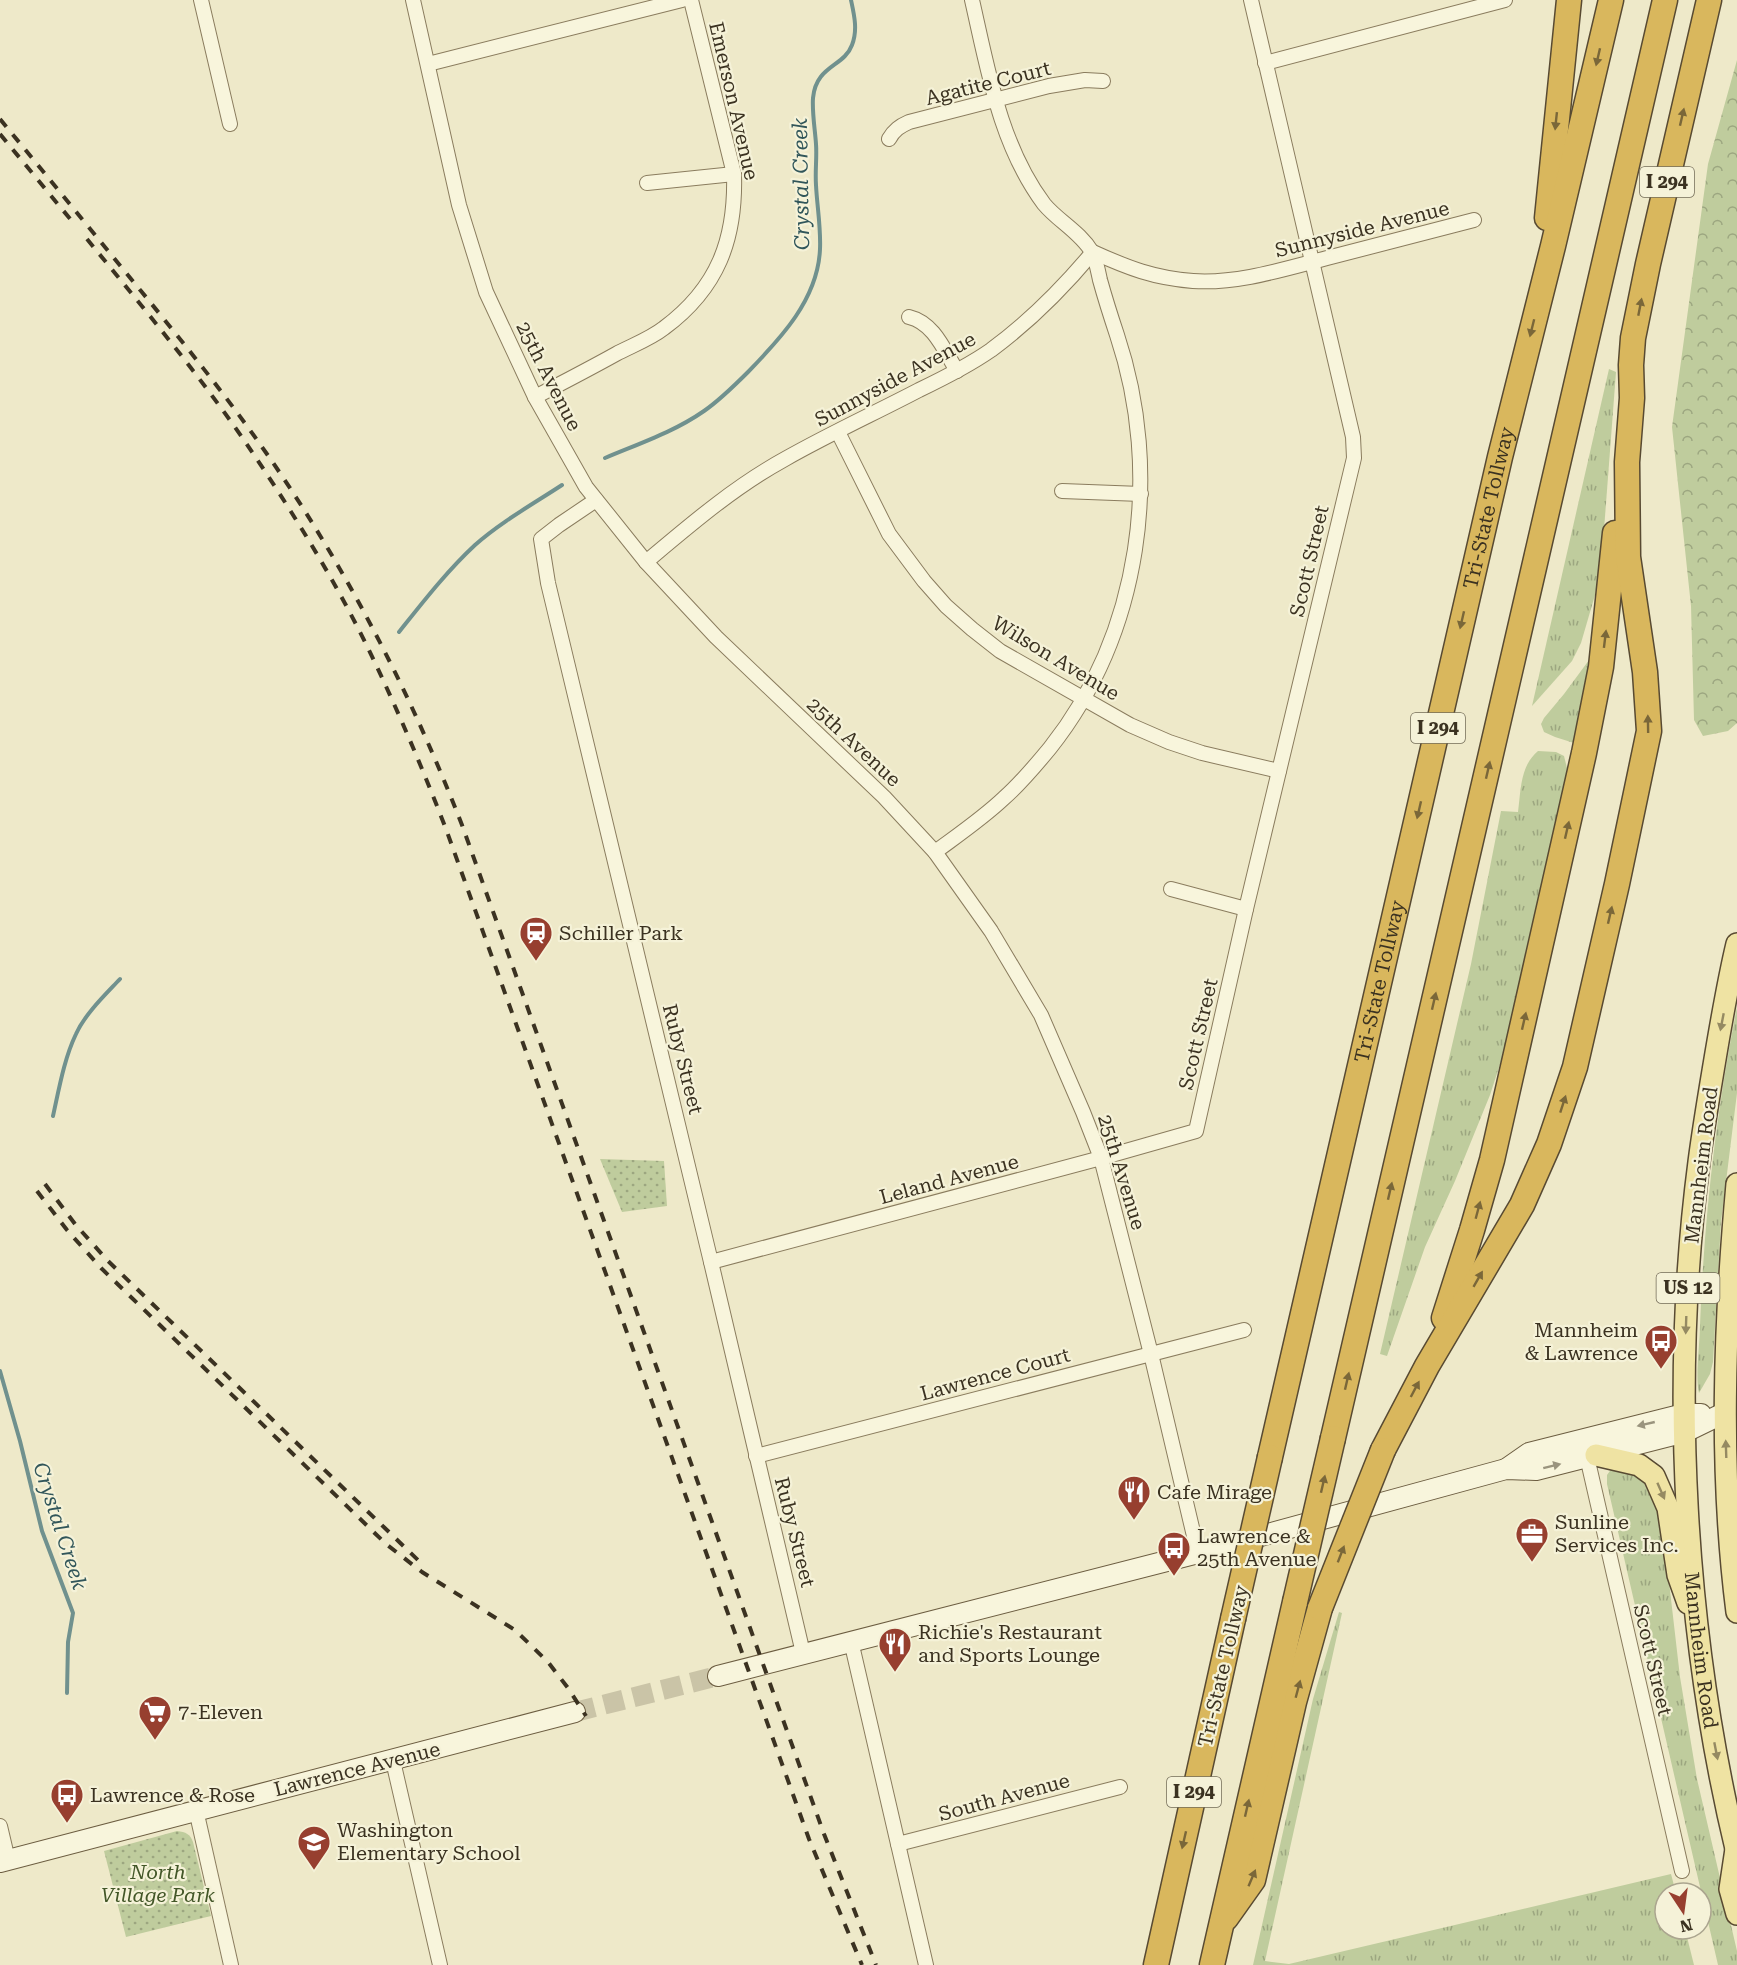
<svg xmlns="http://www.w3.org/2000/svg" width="1737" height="1965" viewBox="0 0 1737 1965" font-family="'Roboto Serif',serif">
<defs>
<pattern id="grass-tufts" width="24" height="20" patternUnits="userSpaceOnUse" patternTransform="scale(1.5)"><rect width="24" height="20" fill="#bfcc9d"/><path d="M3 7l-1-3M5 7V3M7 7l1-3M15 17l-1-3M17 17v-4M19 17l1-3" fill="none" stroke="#9ca680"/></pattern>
<pattern id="forest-crowns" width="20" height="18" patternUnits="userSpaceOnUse" patternTransform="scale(1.5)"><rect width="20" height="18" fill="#bfcc9d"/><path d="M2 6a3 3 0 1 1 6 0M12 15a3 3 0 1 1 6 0" fill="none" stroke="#9ca680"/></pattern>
<pattern id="park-dots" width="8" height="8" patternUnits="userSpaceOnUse" patternTransform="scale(1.5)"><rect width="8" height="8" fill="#bfcc9d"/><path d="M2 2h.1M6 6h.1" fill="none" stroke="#9ca680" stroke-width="1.8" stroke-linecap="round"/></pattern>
</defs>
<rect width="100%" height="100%" fill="#eee9c9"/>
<g fill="url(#grass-tufts)">
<polygon points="1609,369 1616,372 1602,556 1595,595 1581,643 1572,661 1532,706"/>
<polygon points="1592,656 1574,743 1555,737 1544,732 1541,724 1544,718 1564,694"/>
<path d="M1538,751L1556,752L1564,756L1567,768L1564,791L1505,1049L1490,1095L1455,1181L1425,1247L1387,1356L1380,1354L1471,964L1501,811L1518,812C1521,790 1520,766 1538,751Z"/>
<path d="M1737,1007V1093L1721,1222L1713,1362L1710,1374L1699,1393C1695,1378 1700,1343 1700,1325C1704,1219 1716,1112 1737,1007Z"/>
<polygon points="1617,1466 1648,1481 1656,1499 1668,1573 1680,1677 1697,1779 1737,1951 1737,1965 1718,1965 1607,1484 1607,1475 1612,1468"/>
<polygon points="1339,1612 1342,1613 1265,1961 1289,1964 1671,1874 1676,1893 1665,1893 1665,1929 1685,1929 1694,1965 1253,1965 1313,1699"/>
</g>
<polygon fill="url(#forest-crowns)" points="1737,60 1737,723 1728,731 1703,736 1694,720 1691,606 1672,427 1708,164"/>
<g fill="url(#park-dots)">
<polygon points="600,1159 664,1161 667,1206 622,1212"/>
<path d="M177,1831C186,1832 190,1834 193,1842L211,1916L126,1937L104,1851Z"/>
</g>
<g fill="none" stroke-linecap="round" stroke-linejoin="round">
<g stroke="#70918e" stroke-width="4">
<path d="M605,458C638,444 674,432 704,411C720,400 734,386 748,372C781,338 818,299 820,249C821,227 817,206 816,185C815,171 817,157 816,144C815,129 812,113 813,98C816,65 844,67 852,45C858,30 854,14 851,0"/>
<path d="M399,632C423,602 447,571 475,545C501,522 533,504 562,485"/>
<path d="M53,1116C59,1089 64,1059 76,1034C85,1014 105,995 120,979"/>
<polyline points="0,1371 20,1441 42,1531 73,1613 68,1642 67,1693"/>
</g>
<polyline stroke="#cac4a7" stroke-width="20" stroke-dasharray="20 10" stroke-linecap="butt" points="575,1712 718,1676"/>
<g stroke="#8a7c5e" stroke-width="16">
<g id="minor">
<polyline points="201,0 230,124"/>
<polyline points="413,0 459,205 486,292 535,397 586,487 646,562 716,637 884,797 935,852 991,931 1041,1015 1083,1112 1101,1158 1151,1354 1198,1553"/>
<polyline points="1265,63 1505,0"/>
<polyline points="428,64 682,0"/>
<path d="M889,139C894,130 900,126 909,122L1049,86L1085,80L1103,81"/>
<polyline points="647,183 734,174"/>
<path d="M909,317C934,323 944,350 957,371"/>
<path d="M535,397C562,383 589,369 616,354C631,346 650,339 664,328C718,288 736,239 734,174L691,0"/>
<polyline points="838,432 889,534 924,581 946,606 972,629 1000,651 1130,725 1169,742 1202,753 1279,771"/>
<polyline points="1062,491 1141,494"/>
<polyline points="596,500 559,525 541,539 548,583 711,1262 803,1653"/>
<path d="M646,562C690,525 734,487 785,459C829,434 875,413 919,390C944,378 968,366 991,350C1029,322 1062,289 1093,252C1128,268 1154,278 1193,281C1238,284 1284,269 1327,258C1376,245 1425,233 1474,220"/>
<path d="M935,852C958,835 983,818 1004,798C1020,784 1036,765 1050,748C1141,633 1163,473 1117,335C1111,317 1105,298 1100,280C1098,271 1096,259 1092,252C1080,232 1058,221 1044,204C1000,145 988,70 972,0"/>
<polyline points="1171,889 1246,909"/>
<polyline points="711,1262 1101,1158 1196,1131 1246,909 1354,458 1353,437 1251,0"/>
<polyline points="756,1456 1244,1330"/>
<polyline points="1587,1457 1682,1871"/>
<polyline points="851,1641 926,1965"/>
<polyline points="393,1761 440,1965"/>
<polyline points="196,1810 231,1965"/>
<polyline points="0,1826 8,1860"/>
<polyline points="898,1844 1120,1787"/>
</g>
</g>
<g stroke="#6c5d41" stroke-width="22">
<g id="secondary">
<polyline points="1506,1469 1529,1453 1684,1414 1701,1414"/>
<polyline points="718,1676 1198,1553 1506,1469 1536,1470 1685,1432 1724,1413"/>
<polyline points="0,1862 575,1712"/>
</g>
</g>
<g stroke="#584a32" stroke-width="24">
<g id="primary">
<path id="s1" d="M1737,944C1727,986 1720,1029 1713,1071C1708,1101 1703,1131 1699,1162C1670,1385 1684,1634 1737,1853"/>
<path d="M1737,1184C1724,1327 1719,1470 1737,1612"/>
<polyline points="1596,1455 1639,1465 1654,1476 1668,1508 1678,1575 1688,1603"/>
<polyline points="1736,1849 1730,1889 1737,1914"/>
</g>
</g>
<g stroke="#584a32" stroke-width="27">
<g id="motorway">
<polyline points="1547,218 1569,0"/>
<polyline points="1444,1318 1472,1230 1492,1160 1584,753 1601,667 1615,533"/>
<polyline points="1333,1438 1665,0"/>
<polyline points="1383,1450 1427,1366 1522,1205 1549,1144 1575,1067 1617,884 1649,731 1645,672 1628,557 1627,462 1632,398 1631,365 1633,338 1648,264 1709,0"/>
<path id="s2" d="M1270,1457L1500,457L1553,246L1611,0"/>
<polyline points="1226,1918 1253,1880 1294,1702 1320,1608"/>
<polyline points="1156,1965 1233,1619"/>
<polyline points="1212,1965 1295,1602"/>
</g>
</g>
<use href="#minor" stroke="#f8f5dc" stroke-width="14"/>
<use href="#secondary" stroke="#f8f5dc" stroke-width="20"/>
<use href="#primary" stroke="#efe3a3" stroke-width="21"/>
<use href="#motorway" stroke="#d9b75d" stroke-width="24"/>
<g stroke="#3b3221" stroke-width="4" stroke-dasharray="10 10" stroke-linecap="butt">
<path d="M0,119C47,176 94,234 141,291C191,352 240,413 284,479C356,587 415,704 462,825L824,1834L876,1965"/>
<polyline points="0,134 71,220"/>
<path d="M87,239C141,305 197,372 246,443C290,508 332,575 367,646C396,706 422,767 446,829L809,1839L862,1965"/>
<polyline points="45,1184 75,1224 108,1261 419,1561"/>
<polyline points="37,1191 67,1230 101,1268 386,1544 422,1572 515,1630 548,1662 568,1688 586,1716"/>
</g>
<g stroke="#584a32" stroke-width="27" stroke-linecap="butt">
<g id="motorway-bridge">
<polyline points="1295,1602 1333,1438"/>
<polyline points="1320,1608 1383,1450"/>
<polyline points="1233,1619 1270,1457"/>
</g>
</g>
<use href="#motorway-bridge" stroke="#d9b75d" stroke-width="24"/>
</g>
<defs><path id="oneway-solid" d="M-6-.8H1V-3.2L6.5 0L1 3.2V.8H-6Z" transform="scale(1.5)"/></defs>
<g fill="#7a6739">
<use href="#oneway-solid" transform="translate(1598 57) rotate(103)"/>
<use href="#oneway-solid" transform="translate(1682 117) rotate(-77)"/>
<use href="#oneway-solid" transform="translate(1556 121) rotate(96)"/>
<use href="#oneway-solid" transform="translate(1640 307) rotate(-79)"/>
<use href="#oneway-solid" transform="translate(1532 328) rotate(104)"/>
<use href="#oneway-solid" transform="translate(1462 620) rotate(103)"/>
<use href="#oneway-solid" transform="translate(1605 639) rotate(-83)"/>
<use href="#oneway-solid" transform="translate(1648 724) rotate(-91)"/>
<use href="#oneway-solid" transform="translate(1488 770) rotate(-77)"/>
<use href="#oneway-solid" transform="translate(1419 810) rotate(103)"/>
<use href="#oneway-solid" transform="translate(1567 830) rotate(-77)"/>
<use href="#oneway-solid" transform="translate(1610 915) rotate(-77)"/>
<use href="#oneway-solid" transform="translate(1434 1001) rotate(-77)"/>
<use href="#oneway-solid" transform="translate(1524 1021) rotate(-77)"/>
<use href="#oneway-solid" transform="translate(1563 1104) rotate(-72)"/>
<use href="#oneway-solid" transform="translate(1390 1191) rotate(-77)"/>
<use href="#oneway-solid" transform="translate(1478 1210) rotate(-75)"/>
<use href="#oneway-solid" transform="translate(1478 1279) rotate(-60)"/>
<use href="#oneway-solid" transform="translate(1347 1381) rotate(-77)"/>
<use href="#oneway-solid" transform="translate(1415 1389) rotate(-62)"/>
<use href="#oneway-solid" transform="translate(1323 1484) rotate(-77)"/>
<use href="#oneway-solid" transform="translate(1341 1554) rotate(-69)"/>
<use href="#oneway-solid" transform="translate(1298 1689) rotate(-75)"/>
<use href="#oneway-solid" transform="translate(1247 1808) rotate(-77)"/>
<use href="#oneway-solid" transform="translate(1184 1840) rotate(103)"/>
<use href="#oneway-solid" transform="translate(1252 1878) rotate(-67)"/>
</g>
<g fill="#958a62">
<use href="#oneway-solid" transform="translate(1722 1022) rotate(101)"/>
<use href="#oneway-solid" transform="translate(1686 1325) rotate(92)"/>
<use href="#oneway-solid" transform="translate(1726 1449) rotate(-92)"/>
<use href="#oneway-solid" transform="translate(1661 1491) rotate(66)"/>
<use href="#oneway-solid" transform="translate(1716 1751) rotate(79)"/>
</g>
<g fill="#9a947e">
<use href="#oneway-solid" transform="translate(1646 1424) rotate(167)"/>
<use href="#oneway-solid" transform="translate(1552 1466) rotate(-14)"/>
</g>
<defs>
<g id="station-pin" transform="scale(1.725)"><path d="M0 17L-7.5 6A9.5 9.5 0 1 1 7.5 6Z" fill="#973f2f" stroke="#f5f2d8"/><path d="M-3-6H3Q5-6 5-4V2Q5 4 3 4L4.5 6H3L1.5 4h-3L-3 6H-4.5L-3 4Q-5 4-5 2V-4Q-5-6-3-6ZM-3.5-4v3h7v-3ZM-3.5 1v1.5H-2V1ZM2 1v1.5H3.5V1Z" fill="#fff"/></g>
<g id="bus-pin" transform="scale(1.725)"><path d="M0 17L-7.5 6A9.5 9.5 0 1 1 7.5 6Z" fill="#973f2f" stroke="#f5f2d8"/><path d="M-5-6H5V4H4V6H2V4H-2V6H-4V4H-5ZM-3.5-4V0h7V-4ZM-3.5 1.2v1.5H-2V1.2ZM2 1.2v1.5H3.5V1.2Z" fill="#fff"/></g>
<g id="restaurant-pin" transform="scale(1.725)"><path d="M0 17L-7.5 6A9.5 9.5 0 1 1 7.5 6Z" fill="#973f2f" stroke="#f5f2d8"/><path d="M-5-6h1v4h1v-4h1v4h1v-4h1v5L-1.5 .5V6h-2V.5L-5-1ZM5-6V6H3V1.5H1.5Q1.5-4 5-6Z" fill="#fff"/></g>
<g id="office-pin" transform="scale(1.725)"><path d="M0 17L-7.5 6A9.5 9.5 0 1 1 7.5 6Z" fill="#973f2f" stroke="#f5f2d8"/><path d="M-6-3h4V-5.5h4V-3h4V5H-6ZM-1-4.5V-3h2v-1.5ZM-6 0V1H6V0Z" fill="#fff"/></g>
<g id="supermarket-pin" transform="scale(1.725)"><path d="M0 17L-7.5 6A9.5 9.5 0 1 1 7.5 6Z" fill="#973f2f" stroke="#f5f2d8"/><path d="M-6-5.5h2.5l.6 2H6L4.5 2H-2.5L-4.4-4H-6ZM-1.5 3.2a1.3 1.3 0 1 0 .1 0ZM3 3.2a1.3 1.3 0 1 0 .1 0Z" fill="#fff"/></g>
<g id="school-pin" transform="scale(1.725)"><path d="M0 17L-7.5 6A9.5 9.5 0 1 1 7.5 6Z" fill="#973f2f" stroke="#f5f2d8"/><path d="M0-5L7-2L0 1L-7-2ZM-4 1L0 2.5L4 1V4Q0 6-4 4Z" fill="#fff"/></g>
</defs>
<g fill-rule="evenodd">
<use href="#station-pin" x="536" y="933"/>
<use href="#bus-pin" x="1661" y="1341"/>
<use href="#restaurant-pin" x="1134" y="1492"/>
<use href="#office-pin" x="1532" y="1534"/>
<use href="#bus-pin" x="1174" y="1548"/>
<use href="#restaurant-pin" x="895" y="1644"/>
<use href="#supermarket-pin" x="155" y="1712"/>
<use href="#bus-pin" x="67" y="1795"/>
<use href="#school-pin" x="314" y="1842"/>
</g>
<g text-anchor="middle" stroke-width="4.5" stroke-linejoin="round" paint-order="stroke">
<g fill="#f5f2d8" stroke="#736c58" stroke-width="1.5">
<rect x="1640" y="167" width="54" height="30" rx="4.5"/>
<rect x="1411" y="713" width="54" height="30" rx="4.5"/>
<rect x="1656.5" y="1273" width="63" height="30" rx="4.5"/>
<rect x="1167" y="1777" width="54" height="30" rx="4.5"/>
</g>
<g font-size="18" font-weight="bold" fill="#3b3221">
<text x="1667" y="188">I 294</text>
<text x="1438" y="734">I 294</text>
<text x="1688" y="1294">US 12</text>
<text x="1194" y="1798">I 294</text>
</g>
<g font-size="20" fill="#3b3221" stroke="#f5f2d8">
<text transform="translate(988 83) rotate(-14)" y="7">Agatite Court</text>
<text transform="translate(734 101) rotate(77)" y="7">Emerson Avenue</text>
<text transform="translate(1362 229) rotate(-14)" y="7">Sunnyside Avenue</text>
<text transform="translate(549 376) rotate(63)" y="7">25th Avenue</text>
<text transform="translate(895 379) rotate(-28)" y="7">Sunnyside Avenue</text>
<text dy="7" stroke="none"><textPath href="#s2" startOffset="974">Tri-State Tollway</textPath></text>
<text transform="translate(1309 561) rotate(-77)" y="7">Scott Street</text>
<text transform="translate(1056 658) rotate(31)" y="7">Wilson Avenue</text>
<text transform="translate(854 742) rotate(43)" y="7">25th Avenue</text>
<text dy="7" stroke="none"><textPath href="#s2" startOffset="488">Tri-State Tollway</textPath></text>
<text transform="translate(1198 1034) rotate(-77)" y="7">Scott Street</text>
<text transform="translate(683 1059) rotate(76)" y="7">Ruby Street</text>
<text transform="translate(1701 1165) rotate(-83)" y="7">Mannheim Road</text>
<text transform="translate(1122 1172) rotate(73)" y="7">25th Avenue</text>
<text transform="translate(949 1179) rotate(-15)" y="7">Leland Avenue</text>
<text transform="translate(995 1374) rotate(-15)" y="7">Lawrence Court</text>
<text transform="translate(795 1532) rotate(76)" y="7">Ruby Street</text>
<text dy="7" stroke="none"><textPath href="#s1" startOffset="711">Mannheim Road</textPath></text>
<text transform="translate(1653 1660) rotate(77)" y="7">Scott Street</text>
<text transform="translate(1223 1666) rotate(-77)" y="7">Tri-State Tollway</text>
<text transform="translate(357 1769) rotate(-14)" y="7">Lawrence Avenue</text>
<text transform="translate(1004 1797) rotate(-15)" y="7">South Avenue</text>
</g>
<g font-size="20" fill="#3b3221" stroke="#f5f2d8" text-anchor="start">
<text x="559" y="940">Schiller Park</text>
<text x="1638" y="1337" text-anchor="end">Mannheim<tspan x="1638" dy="23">&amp; Lawrence</tspan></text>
<text x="1157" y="1499">Cafe Mirage</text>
<text x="1555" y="1529">Sunline<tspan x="1555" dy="23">Services Inc.</tspan></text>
<text x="1197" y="1543">Lawrence &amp;<tspan x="1197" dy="23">25th Avenue</tspan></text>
<text x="918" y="1639">Richie's Restaurant<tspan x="918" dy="23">and Sports Lounge</tspan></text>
<text x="178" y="1719">7-Eleven</text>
<text x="90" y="1802">Lawrence &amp; Rose</text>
<text x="337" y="1837">Washington<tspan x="337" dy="23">Elementary School</tspan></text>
</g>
<g font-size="20" font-style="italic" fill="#435728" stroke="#f5f2d8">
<text x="158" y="1879">North<tspan x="158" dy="23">Village Park</tspan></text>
</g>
<g font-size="21" font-style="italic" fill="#31565a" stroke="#f5f2d8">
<text transform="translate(801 184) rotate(-91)" y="7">Crystal Creek</text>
<text transform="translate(60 1526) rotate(72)" y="7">Crystal Creek</text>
</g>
</g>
<g transform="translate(1683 1911) rotate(167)"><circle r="28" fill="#f5f2d8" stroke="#aba58f" stroke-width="1.5"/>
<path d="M0-4.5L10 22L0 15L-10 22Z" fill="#973f2f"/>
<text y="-9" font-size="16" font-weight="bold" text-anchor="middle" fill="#3b3221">N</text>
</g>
</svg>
